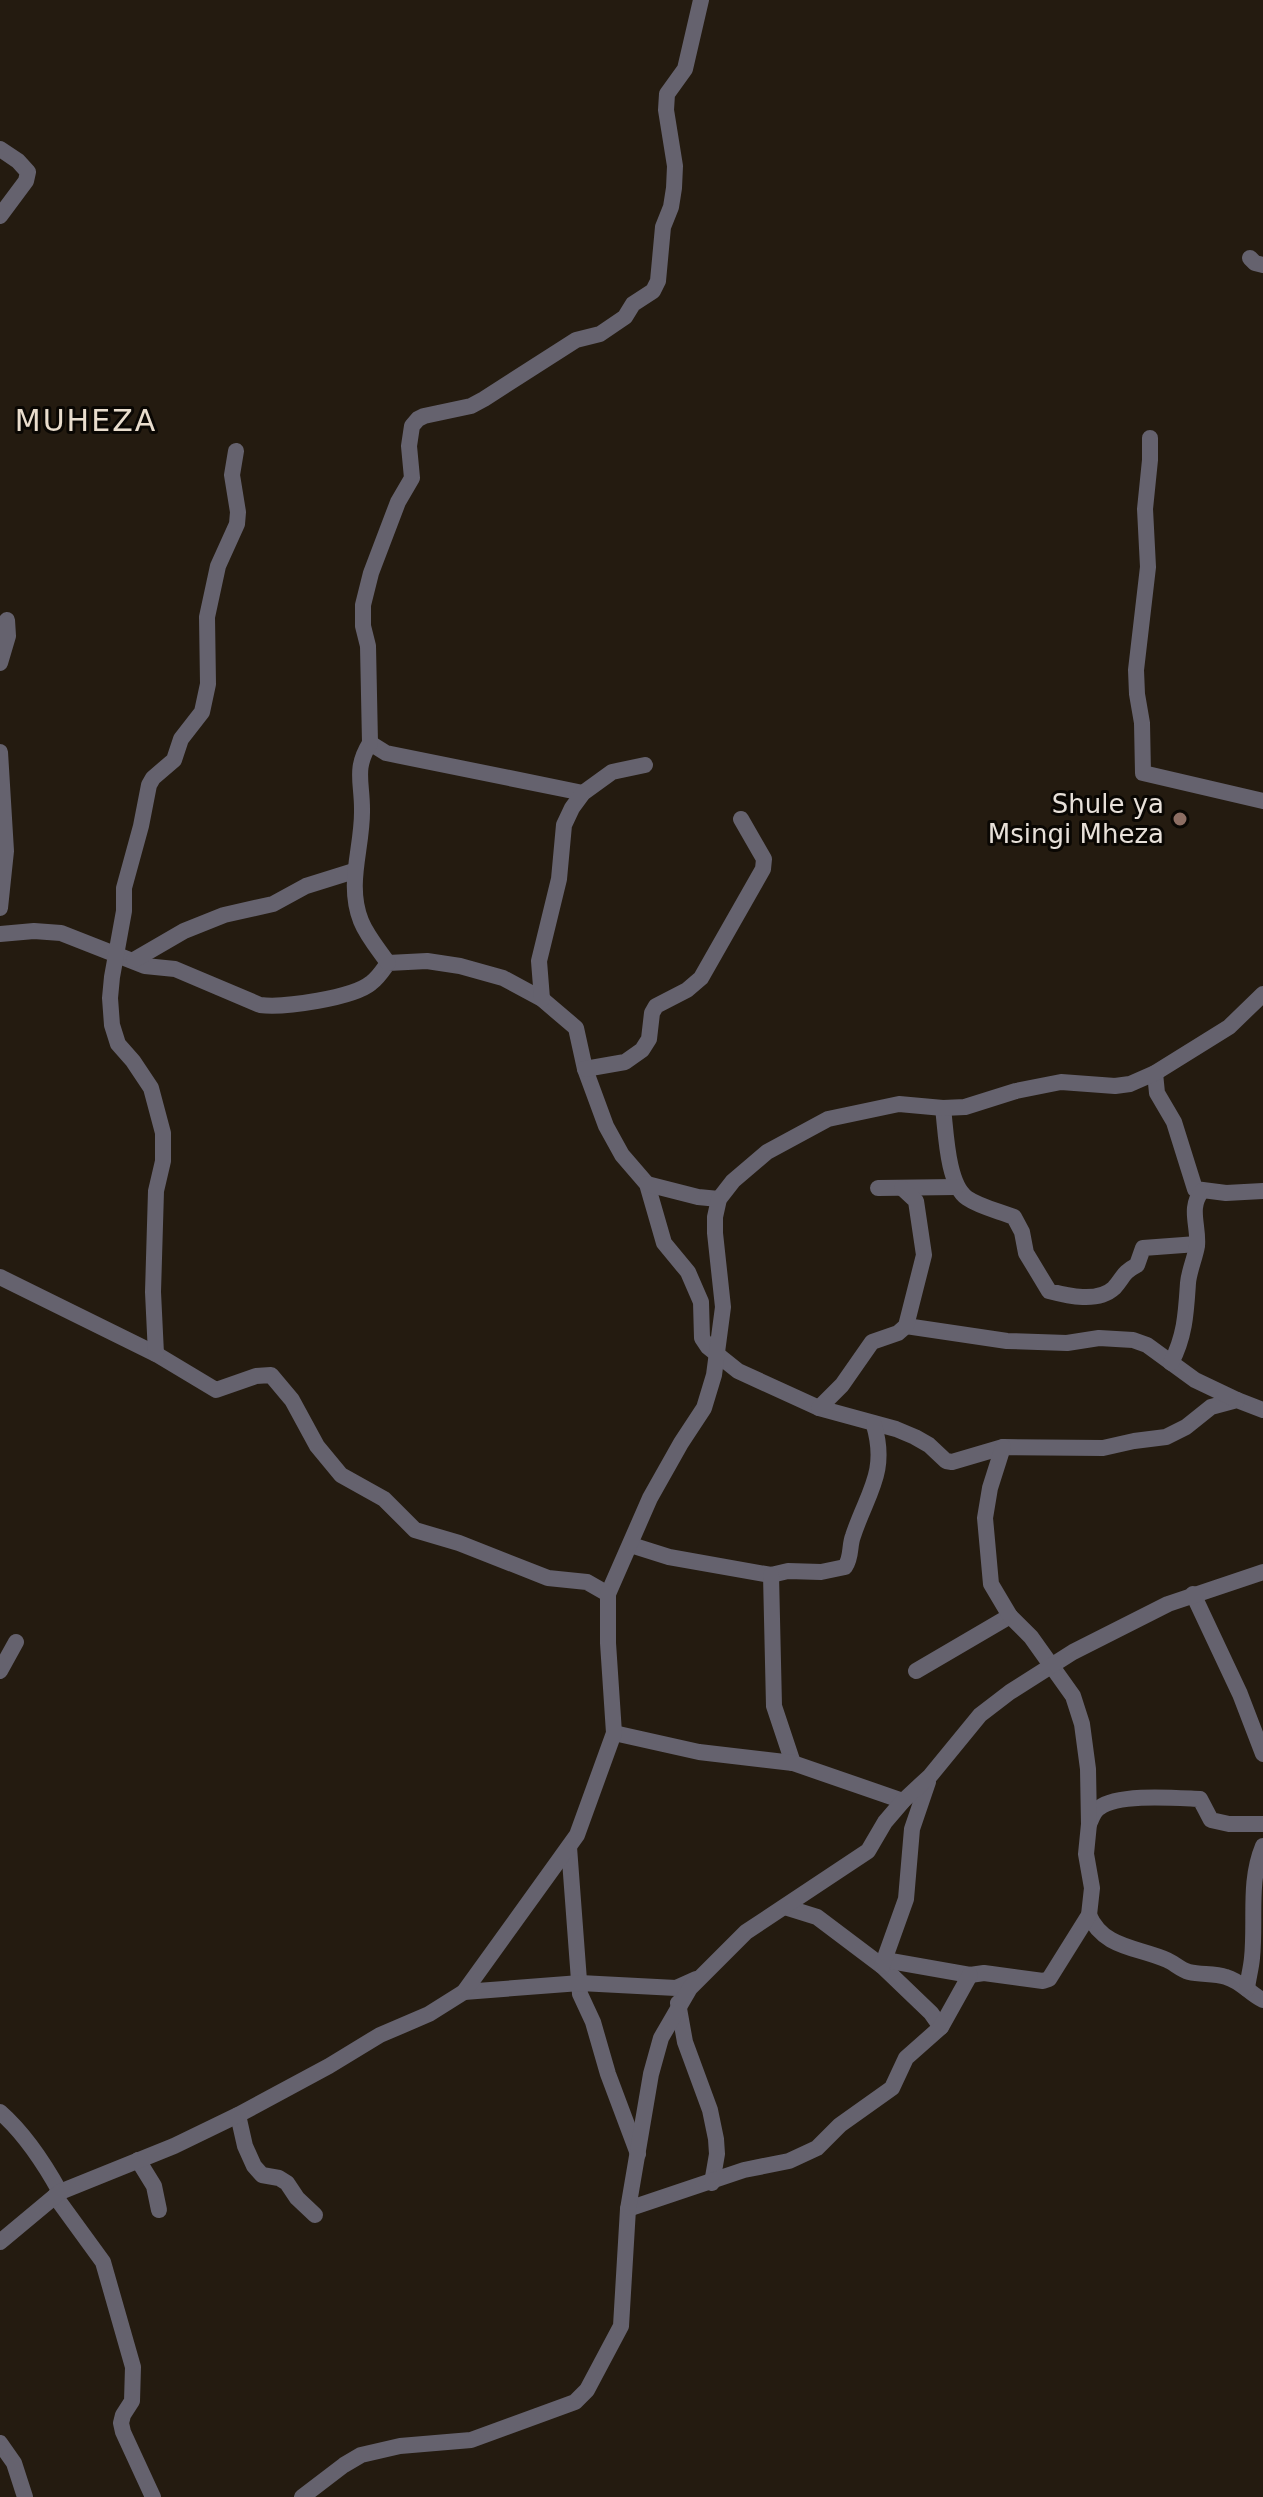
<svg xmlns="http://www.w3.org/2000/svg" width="1263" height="2497" viewBox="0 0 1263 2497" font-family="'DejaVu Sans',sans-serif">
<rect width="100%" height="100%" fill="#241b10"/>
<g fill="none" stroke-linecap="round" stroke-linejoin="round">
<g stroke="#65626e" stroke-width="16">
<polyline points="0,149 18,161 28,172 26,181 0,216"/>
<polyline points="1250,258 1255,263 1263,265"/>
<polyline points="1150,438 1150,460 1145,509 1148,567 1136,670 1137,694 1142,723 1143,773 1263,801"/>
<polyline points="0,663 8,636 7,620"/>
<polyline points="370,743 386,753 583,793"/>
<polyline points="0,752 6,851 0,908"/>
<path d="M0,934L34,931L61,933L145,966L175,969L260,1005C284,1008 353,998 371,983C378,978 383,970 388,963L427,961L460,966L503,978L542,999L576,1028L585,1069L606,1126L622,1155L647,1184L664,1243L688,1272L701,1302L702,1338L708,1347L738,1371L819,1408L896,1429L915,1437L929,1445L946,1461L952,1462L1003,1447L1103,1448L1134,1441L1166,1437L1186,1427L1211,1407L1237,1400L1263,1410"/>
<polyline points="134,960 184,931 224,915 273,904 306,886 354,871"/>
<path d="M388,963C379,950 367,936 361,921C346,883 363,847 362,809C362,781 354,769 370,743L368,646L363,626V605L371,573L398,502L412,478L409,446L412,426L418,419L424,416L471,406L484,399L576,340L600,334L625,317L633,304L653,291L658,281L663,227L671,207L674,188L675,166L666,110L667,94L685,69L701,0"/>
<polyline points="542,999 539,961 559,879 564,825 572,808 583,793 612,772 645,765"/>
<polyline points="585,1069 625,1062 642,1050 649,1039 652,1013 656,1006 687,990 701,978 763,869 764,859 741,819"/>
<polyline points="1155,1073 1157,1093 1174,1122 1195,1189 1226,1193 1263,1191"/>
<path d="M943,1108C946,1131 947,1184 967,1198C980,1207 999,1211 1014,1217L1022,1232L1026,1253L1049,1291C1068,1296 1098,1303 1114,1288C1124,1277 1122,1273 1137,1265L1143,1248L1197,1244"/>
<polyline points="647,1184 698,1197 719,1199"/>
<polyline points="878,1188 956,1187"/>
<polyline points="0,1277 156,1354 216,1390 256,1376 271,1375 292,1400 317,1446 341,1475 384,1499 415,1530 459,1543 548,1578 587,1582 608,1594"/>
<polyline points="906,1326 1007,1341 1067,1343 1099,1338 1133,1340 1147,1345 1195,1380 1237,1400"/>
<polyline points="156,1354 153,1292 156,1191 163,1161 163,1133 151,1088 133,1061 118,1044 112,1025 110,998 112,977 124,911 124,888 141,826 149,785 153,778 174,760 181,739 202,712 208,684 207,617 218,566 237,524 238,512 232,475 236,451"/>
<path d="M1171,1363C1185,1336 1186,1313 1188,1283C1189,1271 1195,1258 1197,1246C1199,1226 1188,1208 1202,1191"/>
<polyline points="819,1408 842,1385 872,1342 898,1333 906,1326 924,1255 916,1201 902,1188"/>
<path d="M631,1545L669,1557L771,1575L788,1571L821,1572L845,1567C852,1557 849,1546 853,1536C867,1493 888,1473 874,1425"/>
<polyline points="771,1575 774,1706 793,1763"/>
<polyline points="1193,1594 1240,1694 1263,1754"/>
<polyline points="0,1671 16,1642"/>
<polyline points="916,1671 1010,1616"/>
<polyline points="614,1733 699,1752 793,1763 903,1801"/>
<path d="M1089,1824C1092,1818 1094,1811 1099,1808C1118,1793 1176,1798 1200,1799L1211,1820L1229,1824H1263"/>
<polyline points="569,1847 580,1994 593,2022 608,2074 638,2154"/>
<polyline points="785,1907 817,1917 882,1966 931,2013 941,2027"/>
<path d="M1089,1915C1103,1948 1137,1947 1167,1960C1174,1963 1181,1970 1189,1972C1201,1975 1214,1973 1226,1977C1241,1981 1250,1994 1263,2000"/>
<polyline points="885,1960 970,1975 984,1973 1043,1981 1049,1979 1089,1915 1092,1888 1086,1854 1089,1824 1088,1769 1082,1724 1073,1696 1031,1637 1010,1616 991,1584 985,1518 990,1488 1003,1447"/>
<polyline points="882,1966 906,1899 912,1829 928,1782"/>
<path d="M1247,1989C1248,1979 1251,1969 1252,1958C1256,1920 1248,1882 1263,1846"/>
<polyline points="464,1992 580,1983 676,1988 696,1979"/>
<polyline points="678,2003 685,2042 710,2110 716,2139 717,2154 712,2183"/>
<path d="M0,2112C25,2134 44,2163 60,2192"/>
<polyline points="238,2115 245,2146 254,2166 262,2175 279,2178 287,2183 297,2198 315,2215"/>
<polyline points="138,2160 154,2186 159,2210"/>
<polyline points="55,2196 103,2262 133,2367 132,2401 123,2415 121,2423 123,2432 153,2497"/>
<polyline points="628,2209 744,2170 789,2161 817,2148 840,2125 892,2088 906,2058 941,2027 970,1975"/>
<polyline points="0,2242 60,2192 174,2146 238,2115 329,2066 380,2035 429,2014 464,1992 577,1835 614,1733 608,1643 608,1594 650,1498 681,1443 704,1408 714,1375 723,1307 715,1233 715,1217 719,1199 733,1181 767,1152 828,1119 899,1104 943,1108 965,1107 1016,1091 1061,1082 1115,1086 1130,1084 1155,1073 1229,1027 1263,994"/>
<polyline points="0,2443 14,2463 25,2497"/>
<polyline points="302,2497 344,2465 361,2455 400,2446 471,2440 575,2402 587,2390 621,2326 628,2209 651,2074 661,2038 690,1988 746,1932 868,1851 885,1822 903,1801 930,1776 980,1715 1010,1692 1073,1652 1168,1604 1263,1572"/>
</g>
</g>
<circle fill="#8d6e63" stroke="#0a0703" stroke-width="3" cx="1180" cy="819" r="8"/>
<g text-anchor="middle" stroke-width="6" stroke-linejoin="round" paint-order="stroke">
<g font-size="26" fill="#e7e0d9" stroke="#0a0703" text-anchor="end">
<text x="1164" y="813">Shule ya<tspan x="1164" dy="30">Msingi Mheza</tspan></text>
</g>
<g font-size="30" letter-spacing="2" fill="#e9ddcd" stroke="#0a0703">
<text x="86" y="431">MUHEZA</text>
</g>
</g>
</svg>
